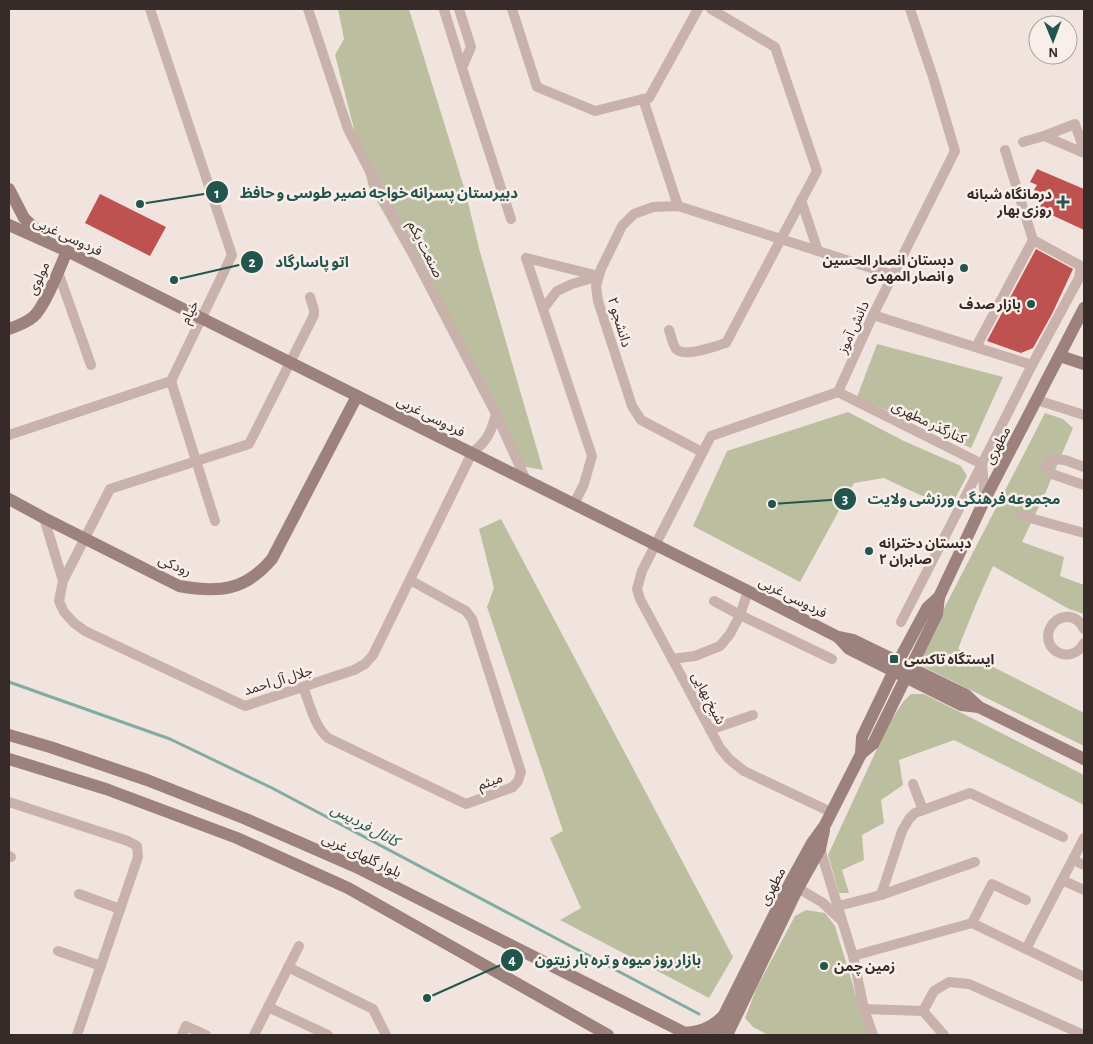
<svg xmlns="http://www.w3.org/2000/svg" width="1093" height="1044" viewBox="0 0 1093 1044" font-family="'Alegreya Sans','Noto Sans Arabic',sans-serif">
<rect width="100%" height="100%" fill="#f1e4de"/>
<g fill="#bbbf9f">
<polygon points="338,9 409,9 466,194 480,252 543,470 521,466 431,296 369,187 335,55 344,39"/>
<polygon points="877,344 1003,377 971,448 857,397"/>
<polygon points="848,412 904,441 961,466 967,476 950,508 907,489 884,478 854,483 800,582 693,526 727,451"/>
<polygon points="1045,413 1063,419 1073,428 1044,496 1022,542 1064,557 1060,576 1084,585 1084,614 1069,609 993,566 976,604 958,649 1084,713 1084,746 922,666 921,653"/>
<polygon points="501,519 733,957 709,998 560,920 581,908 550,838 563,831 487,607 494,588 479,529"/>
<polygon points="911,694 924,694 1084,775 1084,805 954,740 899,760 903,785 881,800 884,823 862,835 864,860 842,870 849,893 839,893 828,855 888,725 903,702"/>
<polygon points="806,910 825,913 835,926 868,1035 768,1035 753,1027 745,1018 757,987 795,916"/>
</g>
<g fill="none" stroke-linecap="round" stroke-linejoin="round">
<polyline stroke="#7faca4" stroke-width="3" points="9,682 170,739 272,788 699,1014"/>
</g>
<g fill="#bd5250">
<polygon points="1037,169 1084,189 1084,230 1039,209 1045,196 1034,190 1037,185 1030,182"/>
<polygon points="100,194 166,227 150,256 85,223"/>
<polygon points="1036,249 1073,269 1052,314 1033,348 1021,353 987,341"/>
</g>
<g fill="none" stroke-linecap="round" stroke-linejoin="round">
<g stroke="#c8b2ab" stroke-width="10">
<polyline points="308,9 348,129 496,414 526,480"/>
<polyline points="445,9 444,10 462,68"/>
<polyline points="459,9 471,47 462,68 511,219"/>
<polyline points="512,9 537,87 595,111 643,99"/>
<polyline points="1044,136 1075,124 1084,150"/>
<polyline points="1023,142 1044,136 1084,153"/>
<polyline points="801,200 818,251"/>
<polyline points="678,206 643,99 649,98 698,9"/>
<polyline points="526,258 592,456 584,484 574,504"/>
<polyline points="526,258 599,276 572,284 557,291 543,309"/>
<polyline points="58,272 91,365"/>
<path d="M310,297L314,310V315L249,444L110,489L63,581L59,601L64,612L74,623L85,631L245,706L354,670L365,664L373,655L472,453C487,441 491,433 496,414"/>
<polyline points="873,315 1032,365"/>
<path d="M669,330C671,336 673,345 676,349C685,358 715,346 726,343L817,171L775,47L711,9"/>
<polyline points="976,347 1033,240 1005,150"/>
<polyline points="171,381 215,521"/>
<polyline points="838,392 982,464 901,622"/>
<polyline points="1037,400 1084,415"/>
<polyline points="9,435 171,381 232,255 150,9"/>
<polyline points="702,452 641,420 632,406 598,301 596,286 601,269 622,226 634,214 653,207 678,206 893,275"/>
<polyline points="1084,467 1065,460 1052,459 1046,465 1052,474 1084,485"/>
<polyline points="985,499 982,464 1032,365 1079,278 1081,266 1033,240"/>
<polyline points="1019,515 1084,533"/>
<polyline points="44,518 63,581"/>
<polyline points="714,601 740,615 832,659"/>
<path d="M1084,629C1080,621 1074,616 1065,617C1058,618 1053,622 1050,628C1040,651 1072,666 1084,643"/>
<polyline points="672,659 695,656 720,646 730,634 740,615 748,591"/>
<path d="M303,687C310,704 314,726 328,738L466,804L513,787L518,781L521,772L472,619L466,611L410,580"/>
<polyline points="710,730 753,715"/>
<polyline points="913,784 923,810"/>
<polyline points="9,802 128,841 137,846 138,857 77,1035"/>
<polyline points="831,812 744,771 729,759 720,748 640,599 637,589 642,571 711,436 838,392 873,315 955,151 933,77 910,9"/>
<polyline points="817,847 820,849 853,956 864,1009 873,1035"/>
<polyline points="9,856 11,857"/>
<polyline points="1073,860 1084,865"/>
<polyline points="1062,880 1084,890"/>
<polyline points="793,885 823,903 841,920"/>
<polyline points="79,894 120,909"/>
<polyline points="881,895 902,831 909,819 915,813 970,793 1063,837"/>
<polyline points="838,906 881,895 975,862"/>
<polyline points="972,923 992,884 1026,900"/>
<polyline points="1026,949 1084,838"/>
<polyline points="58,951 101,966"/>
<polyline points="853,956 972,923 1084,977"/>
<polyline points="288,967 373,1009 386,1035"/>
<polyline points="268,1007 328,1035"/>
<polyline points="864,1009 923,1011 944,1035"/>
<polyline points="923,1011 934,991 949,982 969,984 1084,1035"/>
<polyline points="182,1035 186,1026 206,1035"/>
<polyline points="254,1035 299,946"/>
</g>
<g stroke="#9c817c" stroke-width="12">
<polyline points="9,189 24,218 44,237"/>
<polyline points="9,225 67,251 748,591 838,637 853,640 966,695 979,707 1084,759"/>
<path d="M9,329C17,326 26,323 33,317C45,307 60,267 67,251"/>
<polyline points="1060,356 1084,364"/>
<path d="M9,499L44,518L179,586C219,593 245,591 272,559L357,396"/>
<polyline points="838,637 849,649 961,705 979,707"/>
<polyline points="9,735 50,747 147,780 246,819 356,867 689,1035"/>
<polyline points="861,754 873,744 937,614 939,597 985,499 1084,308"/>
<polyline points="9,759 106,789 237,838 348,888 608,1035"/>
<path d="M683,1033C699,1032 710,1029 721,1018"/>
<polyline points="714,1035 790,883 812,843 825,825 861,754 862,737 898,662 927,608 939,597"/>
<polyline points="727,1035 798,888 820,849 824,830"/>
</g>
</g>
<g fill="#22554d" stroke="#f9efea" stroke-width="2">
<path d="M1060.5 194.5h5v5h5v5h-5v5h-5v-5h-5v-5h5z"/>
<circle cx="964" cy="268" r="5"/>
<circle cx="1031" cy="304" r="5"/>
<circle cx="869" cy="551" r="5"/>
<rect x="889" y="654" width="10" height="10" rx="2.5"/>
<circle cx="824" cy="966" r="5"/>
</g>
<g text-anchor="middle" stroke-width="5" stroke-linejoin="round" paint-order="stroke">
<g font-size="14" font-weight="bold" fill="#362b29" stroke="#f9efea" text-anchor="end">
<text x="1052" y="199">درمانگاه شبانه<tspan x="1052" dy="16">روزی بهار</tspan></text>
<text x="954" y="265">دبستان انصار الحسین<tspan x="954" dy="16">و انصار المهدی</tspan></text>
<text x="1021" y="309">بازار صدف</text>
<text x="879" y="548" text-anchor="start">دبستان دخترانه<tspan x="879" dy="16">صابران ۲</tspan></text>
<text x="904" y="664" text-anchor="start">ایستگاه تاکسی</text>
<text x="834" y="971" text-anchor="start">زمین چمن</text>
</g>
<g font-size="14" fill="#362b29" stroke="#f9efea">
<text transform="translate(68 236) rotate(25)" y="5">فردوسی غربی</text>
<text transform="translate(426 249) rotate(63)" y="5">صنعت یکم</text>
<text transform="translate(38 278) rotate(-65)" y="5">مولوی</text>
<text transform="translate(189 312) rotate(-64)" y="5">خیام</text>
<text transform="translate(620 322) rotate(73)" y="5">دانشجو ۲</text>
<text transform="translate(853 327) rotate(-65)" y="5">دانش آموز</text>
<text transform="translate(431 416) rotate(27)" y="5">فردوسی غربی</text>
<text transform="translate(929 422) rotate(26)" y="5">کنارگذر مطهری</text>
<text transform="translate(997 445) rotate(-62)" y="5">مطهری</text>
<text transform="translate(175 565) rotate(23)" y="5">رودکی</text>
<text transform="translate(793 597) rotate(27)" y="5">فردوسی غربی</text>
<text transform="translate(278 680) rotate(-17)" y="5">جلال آل احمد</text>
<text transform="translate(709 698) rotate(62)" y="5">شیخ بهایی</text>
<text transform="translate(490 781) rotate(-20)" y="5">میثم</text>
<text transform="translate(362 855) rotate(25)" y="5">بلوار گلهای غربی</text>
<text transform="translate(772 886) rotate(-62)" y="5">مطهری</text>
</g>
<g font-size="15" font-style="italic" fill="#22554d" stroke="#f9efea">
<text transform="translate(365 825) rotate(28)" y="5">کانال فردیس</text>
</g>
</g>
<path fill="none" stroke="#22554d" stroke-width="2" d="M140 204L217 192M174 280L252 262M772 504L845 499M427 998L512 960"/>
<g fill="#22554d" stroke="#f9efea" stroke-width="2">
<circle cx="140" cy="204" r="5"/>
<circle cx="174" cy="280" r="5"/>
<circle cx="772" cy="504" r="5"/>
<circle cx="427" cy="998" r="5"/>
<circle cx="217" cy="192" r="12"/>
<circle cx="252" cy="262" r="12"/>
<circle cx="845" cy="499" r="12"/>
<circle cx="512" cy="960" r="12"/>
</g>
<g font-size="15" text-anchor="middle" font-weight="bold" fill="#fff">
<text x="217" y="198">1</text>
<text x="252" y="267">2</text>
<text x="845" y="504">3</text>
<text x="512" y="965">4</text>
</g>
<g font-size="15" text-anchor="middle" font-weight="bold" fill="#22554d" stroke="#f9efea" stroke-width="5" stroke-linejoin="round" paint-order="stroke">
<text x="379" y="198">دبیرستان پسرانه خواجه نصیر طوسی و حافظ</text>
<text x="312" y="267">اتو پاسارگاد</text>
<text x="964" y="504">مجموعه فرهنگی ورزشی ولایت</text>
<text x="618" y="965">بازار روز میوه و تره بار زیتون</text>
</g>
<rect width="1093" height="1044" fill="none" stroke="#362b29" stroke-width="20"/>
<g transform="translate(1053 40) rotate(179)"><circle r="24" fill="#f9efea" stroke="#aba19d"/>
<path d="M0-4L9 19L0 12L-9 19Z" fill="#22554d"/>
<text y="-8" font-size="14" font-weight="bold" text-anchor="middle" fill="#362b29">N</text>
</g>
</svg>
